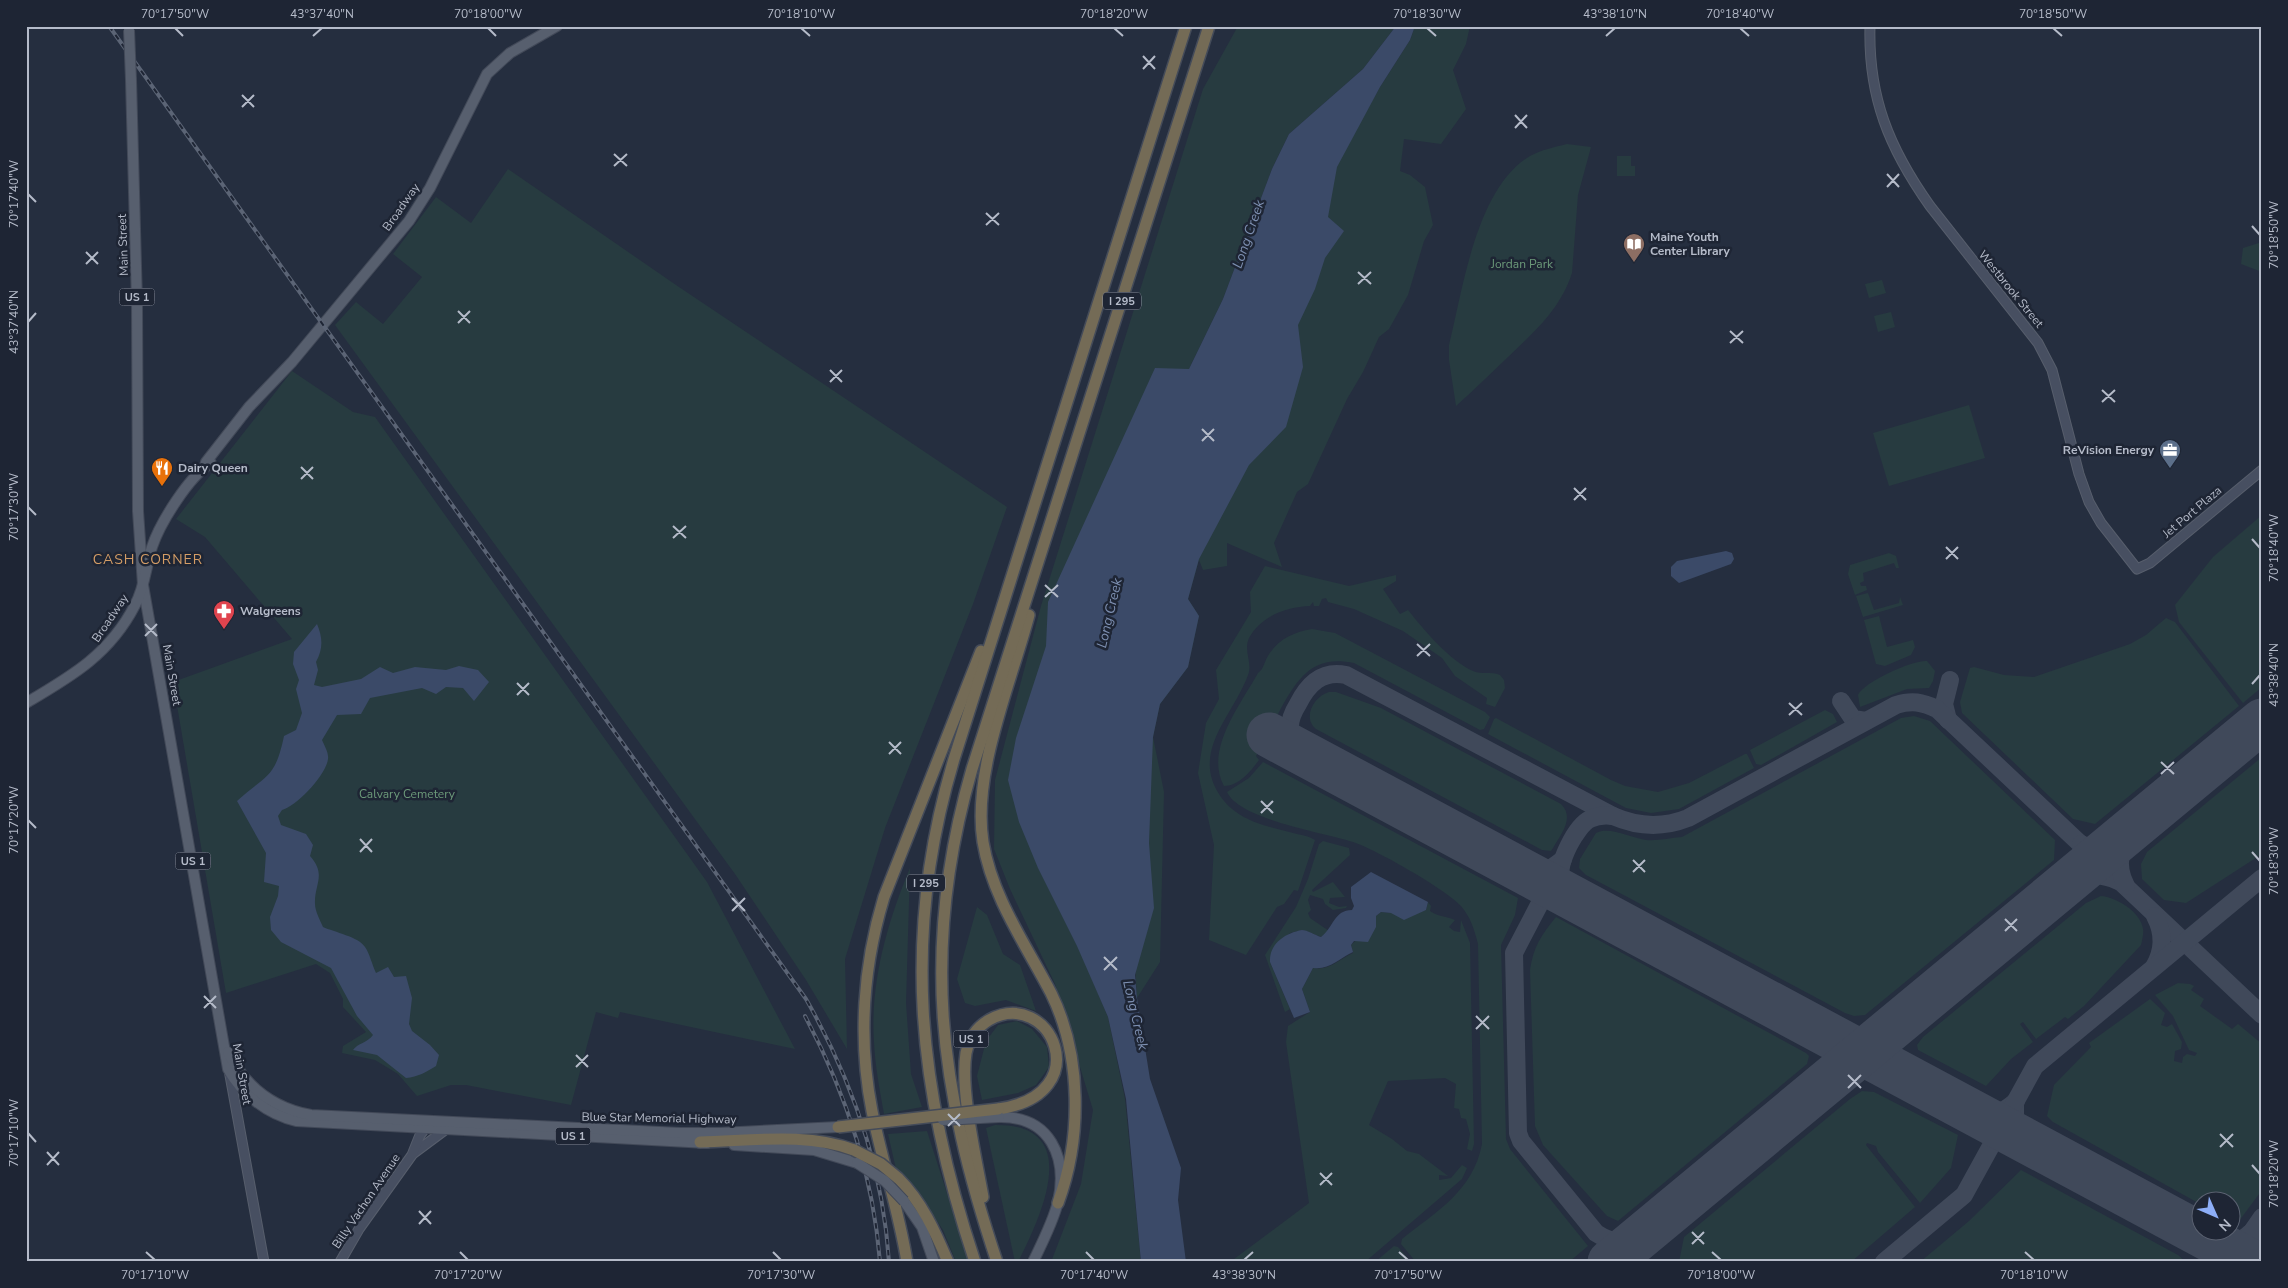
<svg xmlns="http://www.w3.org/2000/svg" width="2288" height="1288" viewBox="0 0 2288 1288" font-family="'Nunito Sans',sans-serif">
<rect width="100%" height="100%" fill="#252e3f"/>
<g fill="#273b40">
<polygon points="1238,26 1396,26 1363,69 1289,134 1272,169 1223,299 1189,369 1078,946 1108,1017 1125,1099 1141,1262 1051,1262 1081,1184 1093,1110 1055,984 1010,889 994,849 995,780 1041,606 1203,89"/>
<polygon points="1415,26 1470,26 1466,44 1453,70 1466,109 1441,144 1404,139 1400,171 1410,175 1425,187 1433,225 1424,241 1408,295 1389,329 1379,337 1363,372 1347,399 1308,484 1297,492 1274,543 1282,567 1227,543 1227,566 1203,570 1199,560 1188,599 1199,616 1188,667 1160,704 1153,737 1164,792 1160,962 1137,998 1116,669 1167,463 1380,87 1410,40"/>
<path d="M1567,144L1591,147L1578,195L1572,273C1560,310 1534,332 1507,358C1490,374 1474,390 1456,406L1449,360V345C1463,289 1476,188 1530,156C1541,150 1555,147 1567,144Z"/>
<polygon points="1617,156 1631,156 1631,166 1635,166 1635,176 1617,176"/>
<polygon points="508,169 676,285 1007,507 973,604 885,828 845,959 847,1049 806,980 735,874 335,325 356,302 383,324 422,277 393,254 436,197 471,223"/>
<polygon points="2262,242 2262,272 2241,264 2243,248"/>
<polygon points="1882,280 1886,293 1869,298 1865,284"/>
<polygon points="1891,312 1895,327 1878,332 1874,316"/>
<polygon points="292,371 353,412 375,417 707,882 795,1049 620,1012 618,1018 596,1012 571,1105 466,1085 451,1085 417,1096 398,1074 375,1060 342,1053 343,1046 366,1032 343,1007 343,999 330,973 316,964 226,993 173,682 292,639 205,537 176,519"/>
<polygon points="1969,405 1985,458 1889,486 1873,433"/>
<polygon points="2262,515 2262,687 2243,703 2179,622 2175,605 2213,557"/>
<polygon points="1889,553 1896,556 1899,568 1896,568 1894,563 1863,573 1864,581 1860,583 1861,586 1866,586 1867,590 1855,595 1848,574 1850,565"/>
<path d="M1265,566L1349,586L1396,575V581L1383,589L1400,614L1408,610C1424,630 1450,661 1473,671C1482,675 1491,671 1500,675L1504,680L1505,688L1495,707L1486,704L1487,698L1455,676L1442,658L1403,631L1354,609L1328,602L1326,598L1322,599L1319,606H1314L1313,602L1310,606C1286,607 1261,616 1249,638C1243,651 1253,663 1248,675C1234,715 1189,752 1221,797C1238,821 1266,826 1293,833C1301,835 1309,836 1315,840L1298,891L1294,890L1284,904L1277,907L1246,955L1209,940L1214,845L1198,773L1206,723L1219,699L1216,670L1251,612L1250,592Z"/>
<polygon points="1868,593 1874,610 1899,603 1900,597 1903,605 1863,617 1856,596"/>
<polygon points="1879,616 1887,647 1913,640 1915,647 1911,655 1885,666 1876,664 1864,620"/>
<polygon points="2166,618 2175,622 2239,706 2095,824 2073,819 1962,713 1960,702 1970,668 1974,667 2004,675 2034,677 2130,644 2146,635"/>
<path d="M1312,629L1335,633L1485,712L1490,717L1484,729L1480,730L1354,663C1312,654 1297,679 1279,712C1272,727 1264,742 1256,756L1259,760C1251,771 1239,786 1224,786C1204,750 1241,704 1258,673C1264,669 1264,662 1268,656C1278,639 1294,632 1312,629Z"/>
<path d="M1927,661L1935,671L1933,681L1929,688L1907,689L1860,707L1858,695C1864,682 1912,660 1927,661Z"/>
<path d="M1329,692H1336L1381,708L1561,804C1575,818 1561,834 1553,848L1551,851L1542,850L1316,729C1302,718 1314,696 1329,692Z"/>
<polygon points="1825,710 1833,714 1837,722 1761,765 1756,764 1750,750"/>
<path d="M1914,716L1930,721L2055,840L2054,860L1865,1015L1854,1016L1845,1013L1586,875L1579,868L1580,859L1596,833C1610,826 1630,838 1646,840C1657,841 1670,838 1682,837L1901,718Z"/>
<polygon points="1496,718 1611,780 1625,786 1658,792 1689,783 1745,754 1747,754 1754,768 1679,809 1651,813 1626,808 1488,734 1494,719"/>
<polygon points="2262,757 2262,854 2186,903 2164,900 2142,879 2141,864 2147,852"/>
<path d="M1263,762L1518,898L1515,915L1501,945L1506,1139L1510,1149L1588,1246L1569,1262H1416L1401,1244L1402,1239C1437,1211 1473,1191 1482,1144L1478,944C1474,929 1471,918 1461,906C1447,890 1375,849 1353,842C1323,832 1240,820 1227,792L1249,778Z"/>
<polygon points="1323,841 1349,848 1350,855 1312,890 1313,892 1333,882 1345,897 1330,898 1329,903 1339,907 1347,906 1346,908 1333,910 1325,904 1323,899 1310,895 1308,900 1311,910 1308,913 1310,918 1329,931 1321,937 1303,930 1290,933 1270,962 1290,1009 1285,1012 1265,955 1296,907 1308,879 1319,844"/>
<path d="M910,868L906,1003L911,1074L922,1107L884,1114C880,1091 875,1066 874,1042C870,983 887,923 910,868Z"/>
<path d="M2101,896C2116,897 2141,912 2143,929C2144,934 2142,940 2141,945L2084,1006L2068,1019L2065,1017L2036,1039L2023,1022L2020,1024L2033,1042L2011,1059L1986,1086L1918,1050L1917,1045L1923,1037L2086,903Z"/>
<path d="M1428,902L1431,906L1430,911C1439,917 1446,916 1455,920L1449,927L1454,931L1460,932L1461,920L1470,943L1474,1144L1472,1151L1467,1149L1470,1134L1466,1119L1461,1118L1459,1109L1454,1108L1456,1084L1445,1078L1388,1081L1369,1125L1392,1139L1407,1151L1419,1154L1448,1176L1439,1175V1180L1451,1178L1462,1165L1467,1168L1462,1179L1365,1262H1230L1309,1203L1286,1042L1288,1026L1310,1012L1302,989L1313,968C1330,971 1339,959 1353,953L1351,945L1376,921V916L1381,912L1391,913L1426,910Z"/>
<polygon points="977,907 987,915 1003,954 1020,965 1036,1011 1006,1000 975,1006 965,1003 957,979"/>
<path d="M1556,917L1806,1053L1809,1056L1807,1064L1618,1221L1607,1216L1543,1145L1535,1126L1530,970C1533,947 1542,934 1556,917Z"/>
<polygon points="2178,983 2190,984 2194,986 2191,990 2204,999 2200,1006 2232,1029 2238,1024 2262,1044 2262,1190 2239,1221 2231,1220 2230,1200 2200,1200 2200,1204 2053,1122 2047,1116 2054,1085 2091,1047 2089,1043 2150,999 2165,1013 2161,1025 2167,1027 2172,1024 2182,1042 2181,1049 2175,1051 2174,1061 2182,1063 2183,1057 2187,1054 2195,1056 2197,1053 2189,1050 2173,1016 2155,995"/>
<polygon points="1017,1021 1032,1029 1047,1047 1049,1067 1036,1085 1018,1093 982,1100 977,1076 986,1041 998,1025"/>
<polygon points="1862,1091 1874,1092 1958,1135 1951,1168 1920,1203 1878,1152 1876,1146 1867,1143 1866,1145 1915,1207 1851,1262 1679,1262 1684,1237 1850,1099"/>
<path d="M995,1125C1085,1124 1041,1216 1018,1262H1015L986,1128Z"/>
<polygon points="927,1131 969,1262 956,1262 943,1230 909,1180 896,1169 888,1134"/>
<polygon points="2021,1170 2178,1255 2186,1262 1920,1262 1969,1221"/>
<polygon points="1394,1246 1398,1247 1411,1262 1375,1262"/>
</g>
<g fill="#3b4a68">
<polygon points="1396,26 1415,26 1410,40 1380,87 1337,167 1328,217 1344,231 1325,258 1315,289 1298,325 1303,367 1286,427 1249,465 1199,559 1188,599 1199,616 1188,667 1160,704 1153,737 1149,843 1154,908 1135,975 1137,998 1150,1079 1181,1168 1178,1200 1186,1262 1141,1262 1126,1099 1108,1017 1077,946 1038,868 1019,822 1008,780 1016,738 1046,646 1048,602 1155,368 1189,369 1223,299 1272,169 1289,134 1363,69"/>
<polygon points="1726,551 1732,553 1734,559 1731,564 1679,583 1671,576 1671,567 1677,561"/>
<path d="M317,624C323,638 323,649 316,662L318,670L314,685L322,687L361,679L380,667L393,673L415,667L446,670L459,666L478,670L489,682L474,701L463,688L446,687L436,694L422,688L370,698L361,714L337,715L322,740C324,745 329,753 328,759C326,775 297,806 282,810L278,816L281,825L306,834L313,845L310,856C327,875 314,884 315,904C315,911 320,920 323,927C334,932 359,937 365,947C370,954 372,965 376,973L388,967L394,977L406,976L412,998L409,1024L412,1031L430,1045L439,1055L436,1066C426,1072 418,1077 406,1078L377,1055L353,1050C358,1043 367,1043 373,1035L357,1016L331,968L281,942L271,930L270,917L278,896L279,886L264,882L266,853L237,801C267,774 275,779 284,736L296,730L302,713L296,689L299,680L293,664L294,652Z"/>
<path d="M1371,872L1428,902L1426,910L1404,920L1391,913L1381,912L1376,916V927L1368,942L1354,941L1351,945L1353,952C1338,959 1330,970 1313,968L1302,989L1310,1012L1294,1018L1270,962C1269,944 1285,933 1302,930C1307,930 1315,935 1321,937C1334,927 1334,910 1352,910L1354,906L1351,898V887Z"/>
</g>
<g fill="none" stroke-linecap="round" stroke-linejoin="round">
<g stroke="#40495a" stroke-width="18">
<polyline points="1841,701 1853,719 1866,721"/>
<polyline points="1948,720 1944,704 1950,680"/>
<path d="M1303,753C1297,746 1291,739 1290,730C1289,720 1293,712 1298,704C1308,684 1322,670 1346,675L1613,816C1638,827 1663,828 1688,818L1896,705C1912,700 1922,702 1937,709L2262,1015"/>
<path d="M2081,844C2094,852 2106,848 2119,840"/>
<path d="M1563,859L1514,953L1518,1133L1521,1141L1596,1233C1614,1245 1626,1243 1645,1235"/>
<polyline points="1525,872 1546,872 1561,861"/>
<path d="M2068,882C2086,875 2100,872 2118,881"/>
<path d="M2126,886C2114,863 2121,845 2136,826"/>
<path d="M1577,900C1570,894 1564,888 1561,879C1557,863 1576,826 1590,819C1598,815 1605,815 1613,816"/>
<path d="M2154,967C2164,950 2164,933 2155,916"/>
<polyline points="2015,1104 2015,1123 2027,1140"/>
<path d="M1974,1113C1992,1115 2002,1114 2016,1101"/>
<polyline points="2254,1229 2251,1248 2259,1262"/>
<path d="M2207,1238C2224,1242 2236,1247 2250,1233"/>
<polyline points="1634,1262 1634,1249 1645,1235"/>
<polyline points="1884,1262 1964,1195 2035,1066 2262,878"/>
<polyline points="2231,1262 2262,1217"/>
</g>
<g stroke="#40495a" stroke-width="45">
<polyline points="1269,735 2252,1262"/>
<polyline points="1610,1262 2262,721"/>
</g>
<g stroke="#575e6c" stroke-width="11">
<g id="secondary">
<path d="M1870,26C1868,97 1889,148 1930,206L2038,343L2052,370L2079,474L2089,502L2101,523L2137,569L2150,563L2262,470"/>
<polyline points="229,1070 264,1262"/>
<polyline points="414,1153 445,1130"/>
<polyline points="340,1262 359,1229 412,1155 420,1135 429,1124"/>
</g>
</g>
<g stroke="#424958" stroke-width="12">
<g id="primary">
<path d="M131,80L137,303L138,511L143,585L228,1069C243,1095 267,1114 296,1121L707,1143"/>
<polyline points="205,466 206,462 249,407 292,362 409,221 430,188 487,74 510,53 557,26"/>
<path d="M26,703C72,676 110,654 135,605C145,587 146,566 152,547C160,523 189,476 211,463"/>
<path d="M228,1052C246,1088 273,1108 311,1115L680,1133H720L838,1127"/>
<path d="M999,1117C1050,1116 1068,1157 1058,1202C1053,1222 1042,1243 1033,1262"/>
<polyline points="734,1145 814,1150 857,1163"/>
<polyline points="904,1201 922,1227 934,1262"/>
</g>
</g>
<g stroke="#444b59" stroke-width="14">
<g id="highway">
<path d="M1029,615C1011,683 972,772 983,842C992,897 1026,945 1051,993C1082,1056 1082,1138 1058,1203"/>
<path d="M700,1142C750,1141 807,1132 854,1150"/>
<path d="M898,1178C922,1202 935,1231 948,1262"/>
<path d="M983,1197C976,1158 960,1090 966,1053C969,1039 977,1027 989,1020C1051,986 1099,1095 998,1109"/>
<path d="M907,1262C899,1211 882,1161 872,1111C858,1040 863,966 884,897L981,651"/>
<path d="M975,1262C918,1090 901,935 954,759L1186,26"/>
<path d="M997,1262C939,1088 920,948 972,769L1209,26"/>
</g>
</g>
<use href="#secondary" stroke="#474f61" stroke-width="9"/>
<use href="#primary" stroke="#575f6e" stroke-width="10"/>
<use href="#highway" stroke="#746b56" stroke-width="11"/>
<g stroke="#5b6475" stroke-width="4">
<g id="rail">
<path d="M109,26L806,999C852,1080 883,1168 889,1262"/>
<path d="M805,1016C846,1093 873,1174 880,1262"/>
</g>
</g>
<use href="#rail" stroke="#1e2534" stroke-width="2" stroke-dasharray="5.5" stroke-linecap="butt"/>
<g stroke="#424958" stroke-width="12" stroke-linecap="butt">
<g id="primary-bridge">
<polyline points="129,30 131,80"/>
<polyline points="943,1120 999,1117"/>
<polyline points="857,1163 885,1181 904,1201"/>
</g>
</g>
<g stroke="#444b59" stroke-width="14" stroke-linecap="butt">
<g id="highway-bridge">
<polyline points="838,1127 998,1109"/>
<polyline points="854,1150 881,1164 898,1178"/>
</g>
</g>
<use href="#primary-bridge" stroke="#575f6e" stroke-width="10"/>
<use href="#highway-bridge" stroke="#746b56" stroke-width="11"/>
</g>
<path fill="none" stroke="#b5bbc9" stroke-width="2" d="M175,28L183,36M488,28L496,36M801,28L810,36M1114,28L1123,36M1427,28L1436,36M1740,28L1749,36M2053,28L2062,36M313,36L322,28M1606,36L1615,28M1143,56L1155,69M1143,69L1155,56M242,95L254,107M242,107L254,95M1515,115L1527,128M1515,128L1527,115M614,154L627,166M614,166L627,154M1887,174L1899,187M1887,187L1899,174M28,194L36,202M986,213L999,225M986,225L999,213M2252,226L2260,235M86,252L98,264M86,264L98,252M1358,272L1371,284M1358,284L1371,272M458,311L470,323M28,322L36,313M458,323L470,311M1730,331L1743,343M1730,343L1743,331M830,370L842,382M830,382L842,370M2102,390L2115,402M2102,402L2115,390M1202,429L1214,441M1202,441L1214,429M301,467L313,479M301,479L313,467M1574,488L1586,500M1574,500L1586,488M28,507L36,515M673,526L686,538M673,538L686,526M2252,539L2260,548M1946,547L1958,559M1946,559L1958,547M1045,585L1058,597M1045,597L1058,585M145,624L157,636M145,636L157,624M1417,644L1430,656M1417,656L1430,644M517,683L529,695M2252,684L2260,675M517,695L529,683M1789,703L1802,715M1789,715L1802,703M889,742L901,754M889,754L901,742M2161,762L2174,774M2161,774L2174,762M1261,801L1273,813M1261,813L1273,801M28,820L36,828M360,839L372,852M360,852L372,839M2252,852L2260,861M1633,860L1645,872M1633,872L1645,860M732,898L745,911M732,911L745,898M2005,919L2017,931M2005,931L2017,919M1104,957L1117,970M1104,970L1117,957M204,996L216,1008M204,1008L216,996M1476,1016L1489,1029M1476,1029L1489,1016M576,1055L588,1067M576,1067L588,1055M1848,1075L1861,1088M1848,1088L1861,1075M948,1114L960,1126M948,1126L960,1114M28,1133L36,1142M2220,1134L2233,1147M2220,1147L2233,1134M47,1152L59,1165M47,1165L59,1152M2252,1165L2260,1174M1320,1173L1332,1185M1320,1185L1332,1173M419,1211L431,1224M419,1224L431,1211M1692,1232L1704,1244M1692,1244L1704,1232M146,1252L155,1260M460,1252L468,1260M773,1252L781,1260M1086,1252L1094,1260M1399,1252L1408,1260M1712,1252L1721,1260M2025,1252L2034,1260M1244,1260L1253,1252"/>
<defs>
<g id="library-pin" transform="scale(1.125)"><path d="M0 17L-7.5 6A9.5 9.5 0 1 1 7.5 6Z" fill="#8d6e63" stroke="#1e2534"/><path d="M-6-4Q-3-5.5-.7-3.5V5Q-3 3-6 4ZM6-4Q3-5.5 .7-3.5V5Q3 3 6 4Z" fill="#fff"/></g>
<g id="office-pin" transform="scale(1.125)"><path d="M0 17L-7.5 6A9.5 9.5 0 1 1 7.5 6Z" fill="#5c6f8a" stroke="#1e2534"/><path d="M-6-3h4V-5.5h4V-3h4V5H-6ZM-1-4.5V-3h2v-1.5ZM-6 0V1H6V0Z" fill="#fff"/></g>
<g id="restaurant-pin" transform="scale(1.125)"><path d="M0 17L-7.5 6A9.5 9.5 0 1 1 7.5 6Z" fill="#e8710a" stroke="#1e2534"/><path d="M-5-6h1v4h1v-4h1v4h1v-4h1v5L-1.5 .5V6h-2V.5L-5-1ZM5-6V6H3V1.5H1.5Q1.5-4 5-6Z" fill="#fff"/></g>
<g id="pharmacy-pin" transform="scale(1.125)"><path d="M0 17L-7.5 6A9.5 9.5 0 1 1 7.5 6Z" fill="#e0444e" stroke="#1e2534"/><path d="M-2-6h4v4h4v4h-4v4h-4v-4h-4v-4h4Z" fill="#fff"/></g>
</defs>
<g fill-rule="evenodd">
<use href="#library-pin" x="1634" y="244"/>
<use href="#office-pin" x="2170" y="450"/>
<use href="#restaurant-pin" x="162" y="468"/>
<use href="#pharmacy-pin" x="224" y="611"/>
</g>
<g text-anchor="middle" stroke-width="5" stroke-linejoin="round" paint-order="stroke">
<g fill="#1e2534" stroke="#888e9c" stroke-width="1">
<rect x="119.5" y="288.5" width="35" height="17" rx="4"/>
<rect x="1103" y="292.5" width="38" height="17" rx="4"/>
<rect x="175.5" y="852.5" width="35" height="17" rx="4"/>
<rect x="907" y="874.5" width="38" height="17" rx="4"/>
<rect x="953.5" y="1030.5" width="35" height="17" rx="4"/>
<rect x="555.5" y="1127.5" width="35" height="17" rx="4"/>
</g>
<g font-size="11" font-weight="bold" fill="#b5bbc9">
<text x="137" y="301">US 1</text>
<text x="1122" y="305">I 295</text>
<text x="193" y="865">US 1</text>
<text x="926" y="887">I 295</text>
<text x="971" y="1043">US 1</text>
<text x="573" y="1140">US 1</text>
</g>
<g font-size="12" fill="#b5bbc9" stroke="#1e2534">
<text transform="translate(401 207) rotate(-55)" y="4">Broadway</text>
<text transform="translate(123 245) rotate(-92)" y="4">Main Street</text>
<text transform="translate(2011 289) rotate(51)" y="4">Westbrook Street</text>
<text transform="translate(2192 512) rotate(-40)" y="4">Jet Port Plaza</text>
<text transform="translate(110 618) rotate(-56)" y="4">Broadway</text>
<text transform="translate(172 675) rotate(80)" y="4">Main Street</text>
<text transform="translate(242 1074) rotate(80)" y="4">Main Street</text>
<text transform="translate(659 1118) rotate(1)" y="4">Blue Star Memorial Highway</text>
<text transform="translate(366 1201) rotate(-56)" y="4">Billy Vachon Avenue</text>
</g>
<g font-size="12" font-weight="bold" fill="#b5bbc9" stroke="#1e2534" text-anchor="start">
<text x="1650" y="241">Maine Youth<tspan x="1650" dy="14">Center Library</tspan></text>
<text x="2154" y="454" text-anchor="end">ReVision Energy</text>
<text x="178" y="472">Dairy Queen</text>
<text x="240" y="615">Walgreens</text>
</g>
<g font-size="12" fill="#6c9a7a" stroke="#1e2534">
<text x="1522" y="268">Jordan Park</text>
<text x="407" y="798">Calvary Cemetery</text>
</g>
<g font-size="14" font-style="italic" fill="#7d8fb1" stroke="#1e2534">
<text transform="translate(1248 234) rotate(-71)" y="5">Long Creek</text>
<text transform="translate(1109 613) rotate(-77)" y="5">Long Creek</text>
<text transform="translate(1136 1015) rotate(77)" y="5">Long Creek</text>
</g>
<g font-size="14" letter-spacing="1" fill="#d49d66" stroke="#1e2534">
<text x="148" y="564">CASH CORNER</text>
</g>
</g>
<rect width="2288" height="1288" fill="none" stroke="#1e2534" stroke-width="55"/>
<g transform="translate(2216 1216) rotate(135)"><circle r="24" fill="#1e2534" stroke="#5a6170"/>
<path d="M0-4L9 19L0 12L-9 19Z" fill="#8daef7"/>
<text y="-8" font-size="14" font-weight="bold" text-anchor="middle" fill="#b5bbc9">N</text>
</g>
<rect x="28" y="28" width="2232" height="1232" fill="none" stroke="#b5bbc9" stroke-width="2"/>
<g font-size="12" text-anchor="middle" fill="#b5bbc9">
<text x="175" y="18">70°17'50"W</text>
<text x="322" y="18">43°37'40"N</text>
<text x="488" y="18">70°18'00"W</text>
<text x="801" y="18">70°18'10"W</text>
<text x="1114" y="18">70°18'20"W</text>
<text x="1427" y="18">70°18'30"W</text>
<text x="1615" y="18">43°38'10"N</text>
<text x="1740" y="18">70°18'40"W</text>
<text x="2053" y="18">70°18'50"W</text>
<text transform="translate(14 194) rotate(-90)" y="4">70°17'40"W</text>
<text transform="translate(2274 235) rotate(-90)" y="4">70°18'50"W</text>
<text transform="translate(14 322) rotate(-90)" y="4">43°37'40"N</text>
<text transform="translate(14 507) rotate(-90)" y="4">70°17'30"W</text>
<text transform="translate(2274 548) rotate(-90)" y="4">70°18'40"W</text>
<text transform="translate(2274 675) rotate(-90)" y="4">43°38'40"N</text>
<text transform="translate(14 820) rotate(-90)" y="4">70°17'20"W</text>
<text transform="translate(2274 861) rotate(-90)" y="4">70°18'30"W</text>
<text transform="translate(14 1133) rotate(-90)" y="4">70°17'10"W</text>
<text transform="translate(2274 1174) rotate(-90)" y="4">70°18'20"W</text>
<text x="155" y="1279">70°17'10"W</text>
<text x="468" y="1279">70°17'20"W</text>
<text x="781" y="1279">70°17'30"W</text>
<text x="1094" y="1279">70°17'40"W</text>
<text x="1244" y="1279">43°38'30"N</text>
<text x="1408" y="1279">70°17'50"W</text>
<text x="1721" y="1279">70°18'00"W</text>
<text x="2034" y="1279">70°18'10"W</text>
</g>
</svg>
